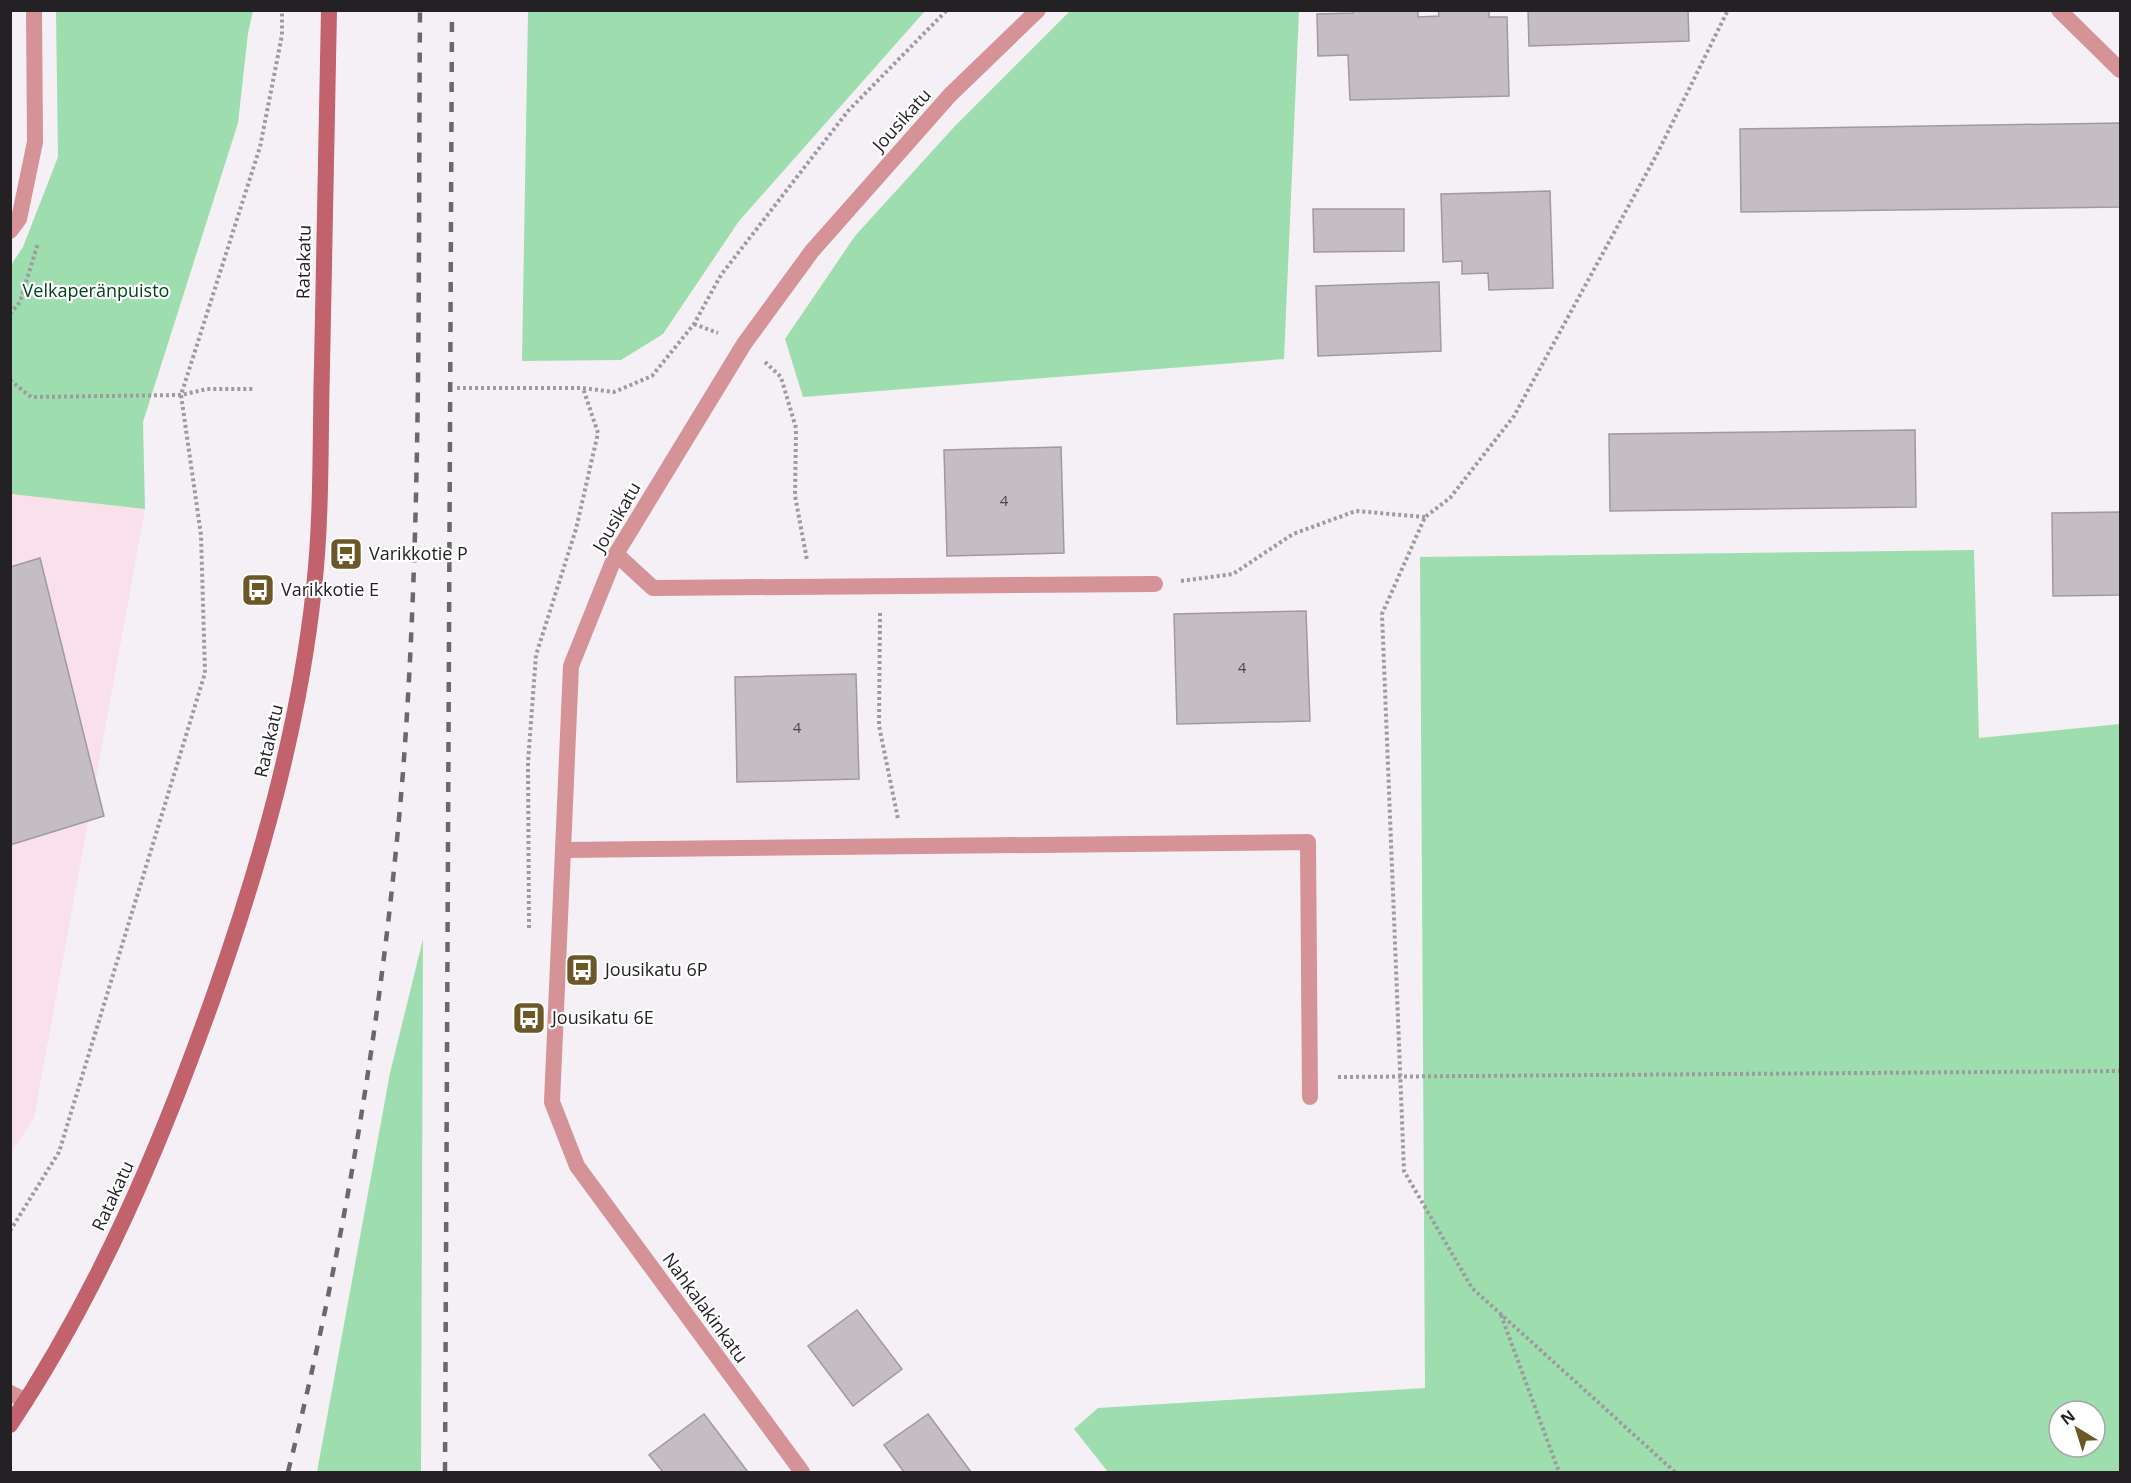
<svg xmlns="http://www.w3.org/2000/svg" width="2131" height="1483" viewBox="0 0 2131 1483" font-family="'Open Sans',sans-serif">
<rect width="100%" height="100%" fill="#f4f0f6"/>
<polygon fill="#f9e0eb" points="11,494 145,509 34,1118 11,1153"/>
<g fill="#9eddae" fill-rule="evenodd">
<polygon points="1071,10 1299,11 1284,359 803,397 785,339 855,236 955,126"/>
<polygon points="56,11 253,11 248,33 238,123 143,422 145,509 11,494 11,265 23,247 58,157"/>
<polygon points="528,11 528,10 925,11 739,221 663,334 621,360 522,361"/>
<path d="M1974,550L1979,738L2120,724V1472H1108L1074,1429L1098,1408L1425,1388L1420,557ZM2059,1411H2095V1447H2059Z"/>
<polygon points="423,939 421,1472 317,1472 390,1073"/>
</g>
<g fill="#c4bec2" stroke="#a0999d" stroke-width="1.5">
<polygon points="1353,10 1418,10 1418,17 1439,16 1438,10 1489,10 1489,17 1507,17 1509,96 1350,100 1348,55 1318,56 1317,14 1353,13"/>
<polygon points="1528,10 1688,10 1689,41 1529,46"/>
<polygon points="2120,123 2120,207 1741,212 1740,129"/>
<polygon points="1550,191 1553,288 1489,290 1488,273 1462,274 1462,261 1443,262 1441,194"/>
<polygon points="1313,209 1404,209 1404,251 1314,252"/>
<polygon points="1439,282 1441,351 1318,356 1316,286"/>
<polygon points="1915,430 1916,507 1610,511 1609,434"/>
<polygon points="1061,447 1064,553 947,556 944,450"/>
<polygon points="2120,512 2120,595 2053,596 2052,513"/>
<polygon points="40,558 104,816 10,845 10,567"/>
<polygon points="1306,611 1310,721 1177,724 1174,614"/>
<polygon points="856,674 859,779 737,782 735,677"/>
<polygon points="857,1310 902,1369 853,1406 808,1346"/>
<polygon points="704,1414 748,1472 663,1472 649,1455"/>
<polygon points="928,1414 971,1472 904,1472 884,1445"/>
</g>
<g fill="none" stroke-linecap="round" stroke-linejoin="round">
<g stroke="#9e9ba0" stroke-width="4" stroke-dasharray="3 3" stroke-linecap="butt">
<polyline points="10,314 20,302 38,243"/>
<polyline points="694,324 718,333"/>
<polyline points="765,362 781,377 796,428 795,496 807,560"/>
<polyline points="10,380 31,397 181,395 207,389 253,389"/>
<polyline points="457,388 583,388 614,392 652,376 694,324 721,275 848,111 947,10"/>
<polyline points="1181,581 1233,574 1293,534 1356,511 1425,517"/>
<polyline points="880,613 879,726 898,819"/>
<polyline points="529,928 528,762 536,655 576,529 598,433 583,388"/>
<polyline points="1338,1077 2120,1071"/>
<polyline points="10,1231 59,1152 205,673 201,535 181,395 260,147 282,35 282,10"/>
<polyline points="1501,1315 1559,1472"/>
<polyline points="1675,1472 1472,1288 1404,1171 1382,614 1425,517 1450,498 1514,416 1657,154 1728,10"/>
</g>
<g stroke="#d59397" stroke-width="16">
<polyline points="616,554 653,588 1155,584"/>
<polyline points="563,850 1308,842 1310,1097"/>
</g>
<g stroke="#d59397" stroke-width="16">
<polyline points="2059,10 2120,70"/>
<polyline points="10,231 19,219 35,142 34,10"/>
<polyline points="10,1393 26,1401"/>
<polyline points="802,1472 577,1166 552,1102 571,666 616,554 744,344 812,251 950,95 1038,10"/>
</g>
<path stroke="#c1626c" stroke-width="16" d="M10,1425C98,1293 160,1147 213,998C260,865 299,729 314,588C322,515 320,440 322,366C324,248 326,129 329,10"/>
<g stroke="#6a686c" stroke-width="4.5" stroke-dasharray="10 10" stroke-linecap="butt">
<path d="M288,1472C345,1244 384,1007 403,772C422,519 418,264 420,10"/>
<polyline points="445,1472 452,10"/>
</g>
</g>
<defs>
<g id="bus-square" transform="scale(1.725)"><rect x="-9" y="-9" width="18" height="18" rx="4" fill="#6c5726" stroke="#fff"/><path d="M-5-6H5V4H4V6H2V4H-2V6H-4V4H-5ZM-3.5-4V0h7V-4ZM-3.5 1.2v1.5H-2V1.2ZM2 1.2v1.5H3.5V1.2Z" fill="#fff"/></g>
</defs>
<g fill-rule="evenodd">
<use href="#bus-square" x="346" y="554"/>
<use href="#bus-square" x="258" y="590"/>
<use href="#bus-square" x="582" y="970"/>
<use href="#bus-square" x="529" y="1018"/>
</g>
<g text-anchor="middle" stroke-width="4.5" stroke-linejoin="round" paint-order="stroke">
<g font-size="15" fill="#4b484c">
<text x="1004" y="506">4</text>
<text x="1242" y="673">4</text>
<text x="797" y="733">4</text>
</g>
<g font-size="18" fill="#232124" stroke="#fff">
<text transform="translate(902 120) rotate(-48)" y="6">Jousikatu</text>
<text transform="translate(304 262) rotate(-89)" y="6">Ratakatu</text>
<text transform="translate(617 517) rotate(-60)" y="6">Jousikatu</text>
<text transform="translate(269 741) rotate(-77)" y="6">Ratakatu</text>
<text transform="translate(113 1196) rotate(-65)" y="6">Ratakatu</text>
<text transform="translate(705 1308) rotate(54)" y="6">Nahkalakinkatu</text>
</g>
<g font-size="18" fill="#00421d" stroke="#fff">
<text x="96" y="297">Velkaperänpuisto</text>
</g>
<g font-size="18" fill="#232124" stroke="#fff" text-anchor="start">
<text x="369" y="560">Varikkotie P</text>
<text x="281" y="596">Varikkotie E</text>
<text x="605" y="976">Jousikatu 6P</text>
<text x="552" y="1024">Jousikatu 6E</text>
</g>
</g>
<rect width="2131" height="1483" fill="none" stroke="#232124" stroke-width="24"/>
<g transform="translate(2077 1429) rotate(322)"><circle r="28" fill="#ffffff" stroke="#a7a6a7" stroke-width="1.5"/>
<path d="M0-4.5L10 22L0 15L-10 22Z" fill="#6c5726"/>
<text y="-9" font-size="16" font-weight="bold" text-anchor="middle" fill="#232124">N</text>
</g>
</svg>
